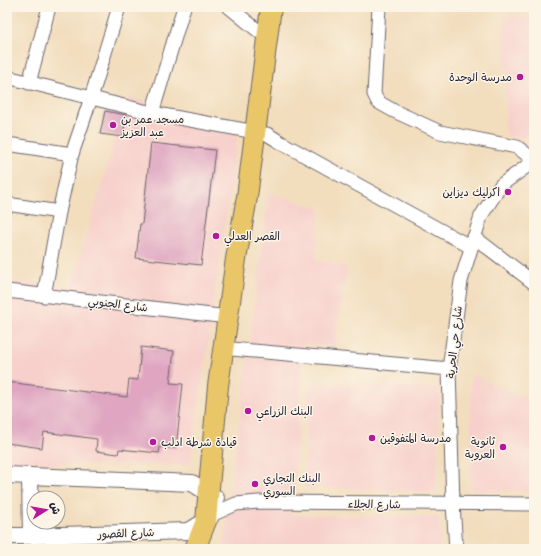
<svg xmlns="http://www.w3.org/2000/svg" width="541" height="556" viewBox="0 0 541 556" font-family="Mali,'Playpen Sans Arabic',sans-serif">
<rect width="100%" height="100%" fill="#fcf5e5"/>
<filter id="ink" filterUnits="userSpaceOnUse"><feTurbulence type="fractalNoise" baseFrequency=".025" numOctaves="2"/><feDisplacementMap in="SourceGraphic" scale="8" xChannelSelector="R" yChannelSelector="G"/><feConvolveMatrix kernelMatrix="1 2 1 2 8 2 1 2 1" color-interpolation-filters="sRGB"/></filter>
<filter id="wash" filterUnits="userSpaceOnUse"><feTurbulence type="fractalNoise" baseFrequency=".012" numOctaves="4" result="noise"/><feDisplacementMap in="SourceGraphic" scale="16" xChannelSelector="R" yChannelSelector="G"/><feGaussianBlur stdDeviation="0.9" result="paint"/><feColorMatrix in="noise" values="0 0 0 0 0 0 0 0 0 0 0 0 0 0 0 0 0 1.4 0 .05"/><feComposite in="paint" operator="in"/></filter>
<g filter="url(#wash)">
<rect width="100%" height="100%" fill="#f2ddbd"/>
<g fill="#f7d0cc">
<polygon points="505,17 534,18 534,139 506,136"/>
<polygon points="128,97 239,126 190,465 7,464 7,281 71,287"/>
<polygon points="269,193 320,209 316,260 347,266 334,347 303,344 292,515 439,517 440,549 223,549"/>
<polygon points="471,374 534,403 534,491 471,491"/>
<polygon points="308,383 440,388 436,492 304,487"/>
</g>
<g id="blocks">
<g fill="#dfa5c1">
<polygon points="105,111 126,115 123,137 100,134"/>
<polygon points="151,143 215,150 201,265 136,258 140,224 142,224"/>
<polygon points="141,347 174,351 170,383 183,384 176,448 160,447 159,453 119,449 118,454 96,451 97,439 44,432 42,448 7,443 7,382 127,397 129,379 138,380"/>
</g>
</g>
</g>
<g filter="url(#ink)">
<use href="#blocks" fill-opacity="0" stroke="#6b6368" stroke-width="1"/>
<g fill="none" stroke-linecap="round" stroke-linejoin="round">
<g stroke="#6b6368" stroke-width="15">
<g id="minor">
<polyline points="229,7 267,38"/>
<polyline points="379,7 374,94 378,102 394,111 440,132 517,147 534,160"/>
<polyline points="7,77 152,113 255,132"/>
<polyline points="29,83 49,7"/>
<polyline points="152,113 184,7"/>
<polyline points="267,134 280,142 471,247"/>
<polyline points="7,144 72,154"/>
<polyline points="7,204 59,212"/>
<polyline points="474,237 534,283"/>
<polyline points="7,291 228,317"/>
<polyline points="44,296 59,212 72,154 91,98 119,7"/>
<polyline points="232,349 449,369"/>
<polyline points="216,513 236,504 258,502 534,504"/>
<polyline points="456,549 453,504 449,369 461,281 481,216 501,185 534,161"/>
</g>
</g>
<g stroke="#6b6368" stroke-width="18">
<g id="tertiary">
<polyline points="7,475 192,483 216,498"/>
<polyline points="30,477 31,536"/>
<polyline points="7,536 31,536 187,531 194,528 210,518"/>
</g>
</g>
<g stroke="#6b6368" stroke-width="22">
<polyline id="primary" points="195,549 206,521 218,386 236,259 247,197 271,7"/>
</g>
<use href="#minor" stroke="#fff" stroke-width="13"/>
<use href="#tertiary" stroke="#fff" stroke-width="16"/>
<use href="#primary" stroke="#e9c769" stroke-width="20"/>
</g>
</g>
<g fill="#b5179e" stroke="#fcf5e5" stroke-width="1.5">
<circle cx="520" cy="77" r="4"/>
<circle cx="113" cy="125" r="4"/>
<circle cx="508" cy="192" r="4"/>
<circle cx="216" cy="236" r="4"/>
<circle cx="248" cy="411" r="4"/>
<circle cx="372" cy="438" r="4"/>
<circle cx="153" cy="442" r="4"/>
<circle cx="503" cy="447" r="4"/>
<circle cx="255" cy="484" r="4"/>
</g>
<g text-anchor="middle" stroke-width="3" stroke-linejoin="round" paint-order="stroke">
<g font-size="11" fill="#22223b" stroke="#fcf5e5" text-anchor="start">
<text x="512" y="81" text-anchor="end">مدرسة الوحدة</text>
<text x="121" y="123">مسجد عمر بن<tspan x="121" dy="13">عبد العزيز</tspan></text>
<text x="500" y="196" text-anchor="end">اكرليك ديزاين</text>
<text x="224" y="240">القصر العدلي</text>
<text x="256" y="415">البنك الزراعي</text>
<text x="380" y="442">مدرسة المتفوقين</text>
<text x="495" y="445" text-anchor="end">ثانوية<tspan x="495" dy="13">العروبة</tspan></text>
<text x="161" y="446">قيادة شرطة ادلب</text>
<text x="263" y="482">البنك التجاري<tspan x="263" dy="13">السوري</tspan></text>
</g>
<g font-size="11" fill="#22223b" stroke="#fcf5e5">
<text transform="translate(118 304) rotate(7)" y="4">شارع الجنوبي</text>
<text transform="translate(454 342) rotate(-84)" y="4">شارع حي الحرية</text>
<text transform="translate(374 504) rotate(1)" y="4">شارع الجلاء</text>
<text transform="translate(126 533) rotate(-2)" y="4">شارع القصور</text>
</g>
</g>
<rect width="541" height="556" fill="none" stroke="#fcf5e5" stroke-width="24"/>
<g transform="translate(46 510) rotate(79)"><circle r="19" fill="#fcf5e5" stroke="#a5a1a1"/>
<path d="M0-3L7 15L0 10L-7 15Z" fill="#b5179e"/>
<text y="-6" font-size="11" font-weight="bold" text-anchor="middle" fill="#22223b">ش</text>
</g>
</svg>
